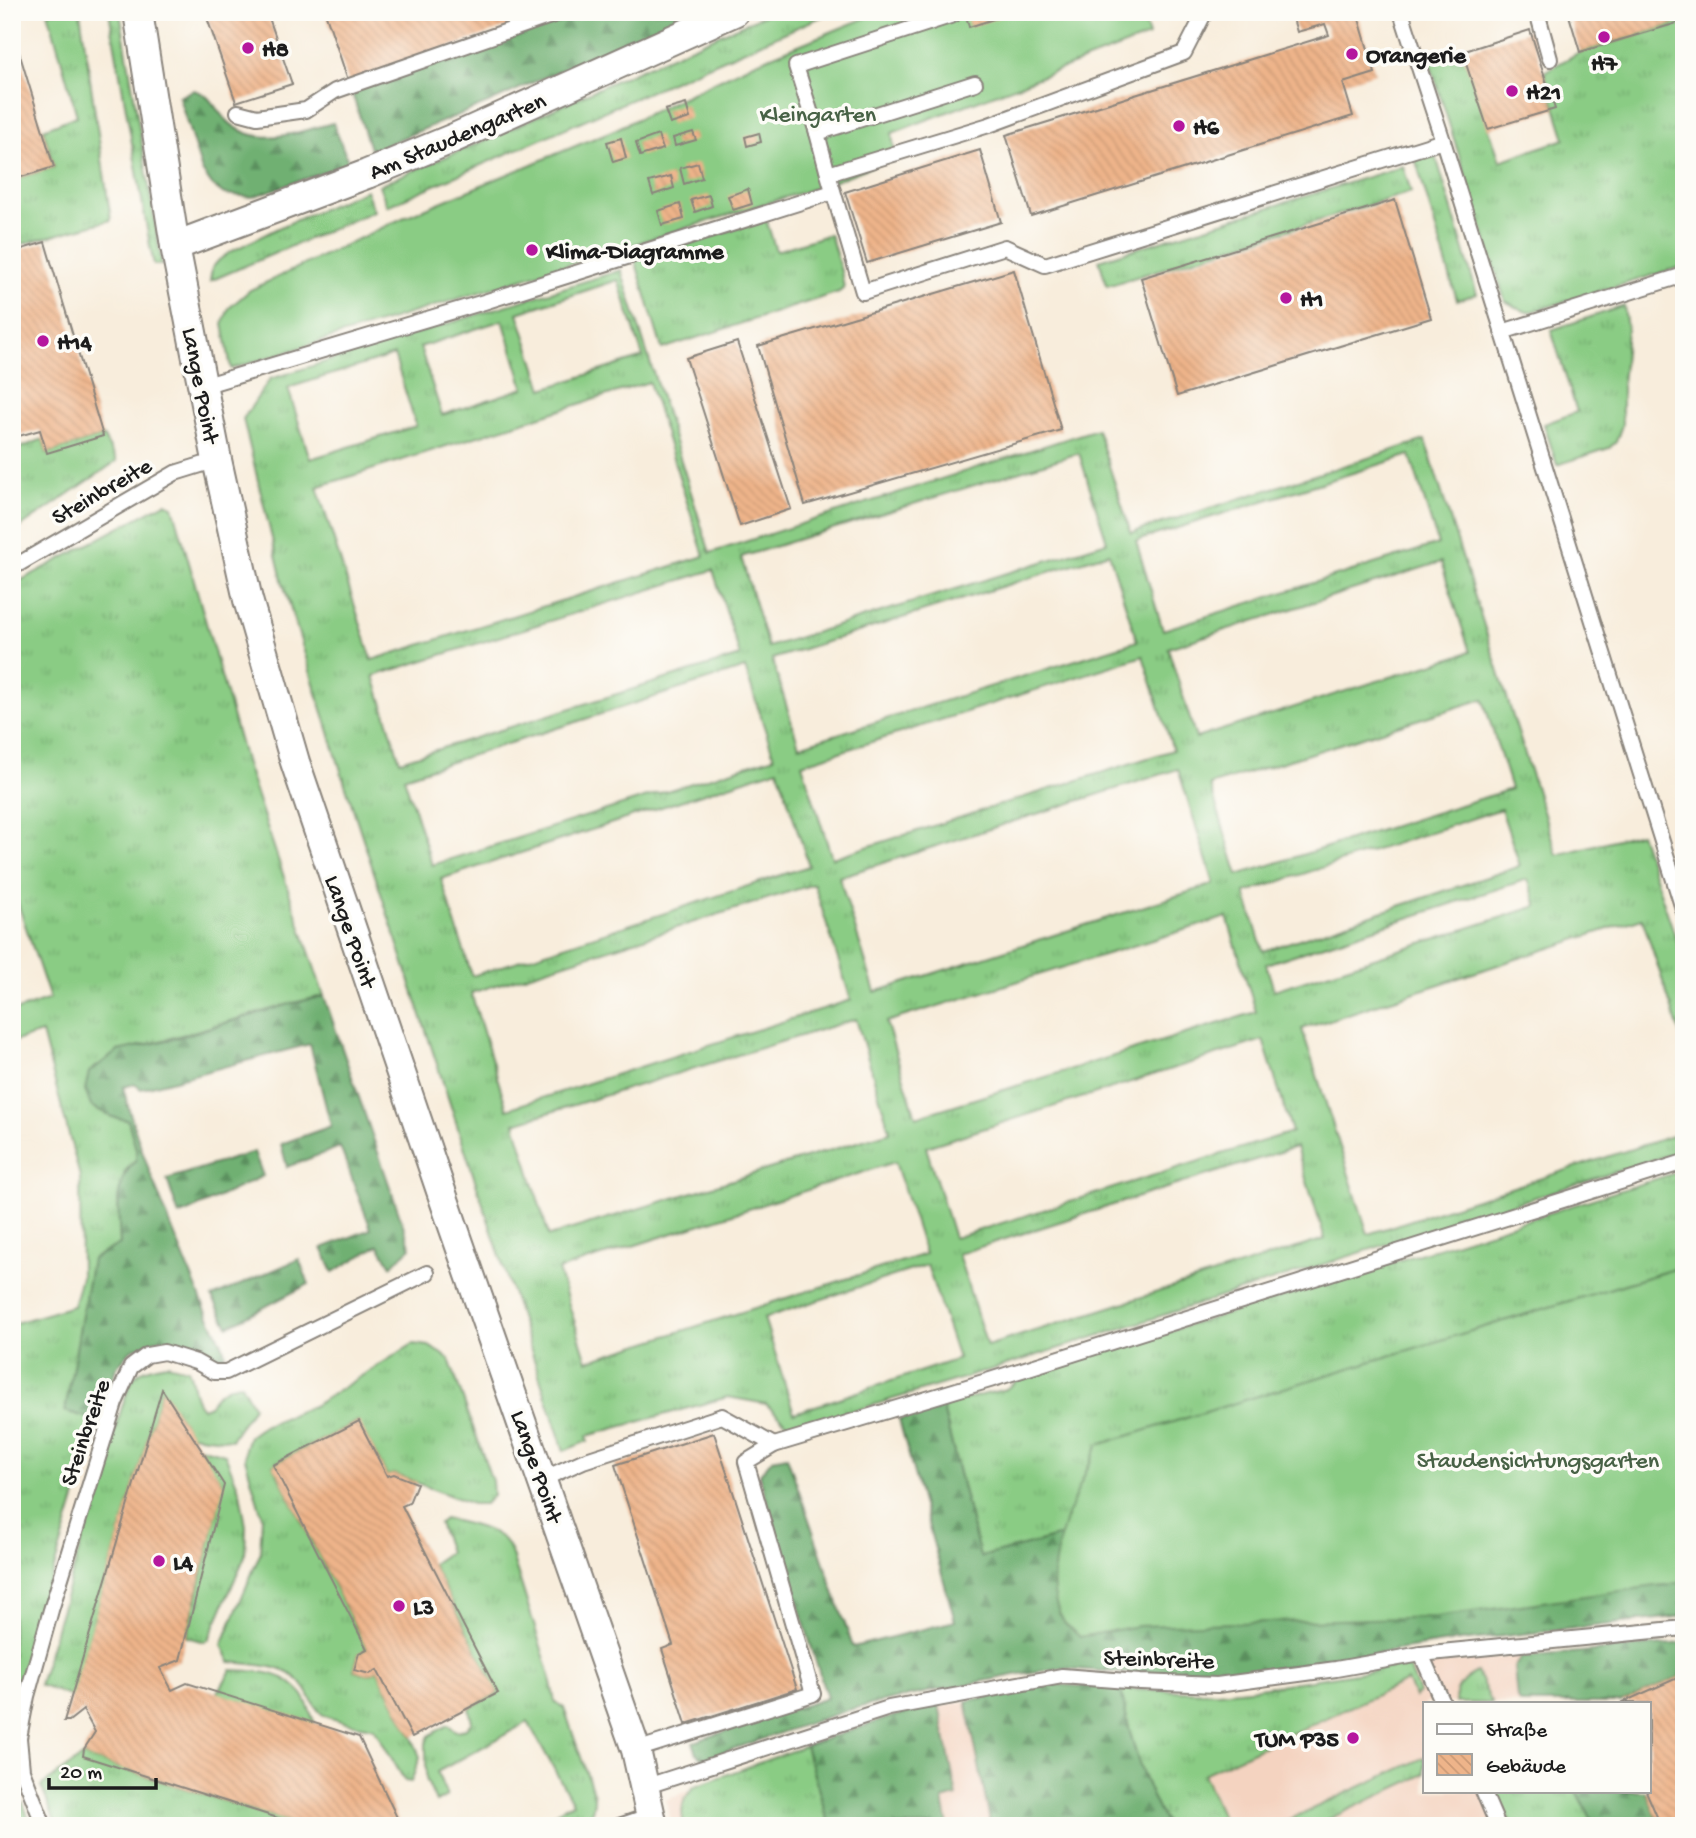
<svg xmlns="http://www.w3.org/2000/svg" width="1696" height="1838" viewBox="0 0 1696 1838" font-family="'Gochi Hand',sans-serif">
<defs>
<pattern id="grass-tufts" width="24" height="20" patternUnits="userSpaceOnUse" patternTransform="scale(1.75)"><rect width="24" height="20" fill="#8acc84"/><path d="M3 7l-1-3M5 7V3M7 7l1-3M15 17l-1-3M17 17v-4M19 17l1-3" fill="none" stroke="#76af71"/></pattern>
<pattern id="forest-firs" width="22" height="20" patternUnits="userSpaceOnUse" patternTransform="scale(1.75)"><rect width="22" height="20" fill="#6fb072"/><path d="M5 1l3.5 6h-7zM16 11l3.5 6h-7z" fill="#5a8e5d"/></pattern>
<pattern id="building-back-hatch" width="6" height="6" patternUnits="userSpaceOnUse" patternTransform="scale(1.75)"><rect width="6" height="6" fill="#eeb48a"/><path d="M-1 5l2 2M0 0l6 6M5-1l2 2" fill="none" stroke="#cc9a76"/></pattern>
</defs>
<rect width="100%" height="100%" fill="#fdfcf7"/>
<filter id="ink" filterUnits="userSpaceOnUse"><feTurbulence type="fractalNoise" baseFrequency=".0143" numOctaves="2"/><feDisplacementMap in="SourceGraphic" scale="14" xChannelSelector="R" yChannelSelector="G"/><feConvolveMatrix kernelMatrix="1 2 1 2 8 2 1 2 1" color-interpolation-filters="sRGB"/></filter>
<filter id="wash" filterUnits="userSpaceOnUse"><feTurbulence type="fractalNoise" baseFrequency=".00686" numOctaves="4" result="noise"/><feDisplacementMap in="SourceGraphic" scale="28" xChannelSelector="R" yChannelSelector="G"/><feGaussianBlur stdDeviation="1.57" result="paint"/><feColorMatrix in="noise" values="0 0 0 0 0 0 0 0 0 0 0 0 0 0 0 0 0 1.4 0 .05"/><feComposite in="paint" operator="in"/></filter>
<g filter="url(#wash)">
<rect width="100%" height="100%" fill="#f8eddc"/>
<path fill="#f4d3c0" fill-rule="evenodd" d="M1684,1643V1826H672L666,1800L740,1769L894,1716L1050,1684L1171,1692H1217L1259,1688L1401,1666ZM1425,1703H1649V1791H1425Z"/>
<g fill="url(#grass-tufts)" stroke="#537450" stroke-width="2" fill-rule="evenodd">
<polygon points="48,12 80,12 111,220 18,245 12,220 12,180 54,167 43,129 77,116"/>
<polygon points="109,12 120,12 162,265 154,265 150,246"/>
<polygon points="771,12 832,12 387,206 379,185 493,137 612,82"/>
<polygon points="1684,21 1684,266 1534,311 1526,312 1505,301 1429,60 1461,47 1500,161 1565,139 1544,72 1580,52"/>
<polygon points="1435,153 1477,294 1457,300 1415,158"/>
<polygon points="1403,166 1411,192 1107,286 1099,260"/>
<polygon points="366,190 374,211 210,281 212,268 219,260 230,252 278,228"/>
<polygon points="766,219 776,251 830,234 841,271 844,288 839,292 662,349 635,260"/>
<path d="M621,270L710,553L1097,429L1131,533L1425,440L1557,855L1640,833L1684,962V1046L1642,918L1302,1029L1368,1234L1684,1132V1150L987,1371L793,1429L766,1404L728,1397L587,1436L588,1441L564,1451L345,784L282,580L243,419L270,379ZM618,280L643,357L543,389L518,313ZM503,320L524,388L442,415L420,347ZM394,355L416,426L310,459L288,388ZM649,382L704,556L372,660L317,487ZM1079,453L1107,542L768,647L741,557ZM1410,455L1438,544L1163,630L1136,541ZM1109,553L1137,641L799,746L772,659ZM1441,562L1470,652L1196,738L1168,648ZM713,570L740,656L400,761L374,676ZM1143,656L1173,750L832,858L802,764ZM745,668L774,757L432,865L404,777ZM1483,699L1511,789L1238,875L1210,785ZM778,769L809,866L472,976L441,879ZM1178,769L1214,884L875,992L839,877ZM1501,809L1520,866L1263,951L1245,893ZM1528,879L1537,906L1274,990L1266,964ZM814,884L851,1000L507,1109L471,993ZM1227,917L1256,1012L916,1117L886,1022ZM856,1019L890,1132L549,1236L515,1123ZM1263,1040L1292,1132L954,1238L926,1147ZM1296,1147L1325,1239L987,1346L958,1254ZM895,1162L925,1254L587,1361L558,1270ZM927,1265L958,1359L794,1413L764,1318Z"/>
<polygon points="1624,306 1627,329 1622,385 1622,425 1616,442 1609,448 1557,465 1544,424 1577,412 1551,330"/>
<polygon points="103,436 117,461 12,533 12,451 43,439 47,453"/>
<path d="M165,503L173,506L246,764L324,996C255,1011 188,1036 118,1051L112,1117L128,1120L136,1149V1160L125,1171L118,1198L120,1244L65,1411L99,1421L12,1706V1324L73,1306L81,1277L80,1177L42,1033L12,1042V1012L50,999L12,886V585Z"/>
<polygon points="1684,1170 1684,1266 1099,1445 1067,1516 1062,1536 980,1558 942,1405 1006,1389 1022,1377 1036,1372 1315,1287"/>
<path d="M413,1344L429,1346L449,1359L492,1481L493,1495L485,1504H472L394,1474L387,1476L358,1421L273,1465L367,1649L359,1654L354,1670L370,1674L377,1670L412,1737L420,1757L411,1782L405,1781L374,1728C362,1725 332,1721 322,1714C313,1707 311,1696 304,1687C289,1664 256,1665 230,1662L222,1645L260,1554L262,1516L245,1458V1448L249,1436L263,1426L313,1406Z"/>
<path d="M167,1364L188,1369C194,1381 192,1398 202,1408L210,1405C214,1393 229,1385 241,1384L253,1406C247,1419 238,1427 231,1440L191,1435L162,1390L72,1697L39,1685L122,1407C134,1375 131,1370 167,1364Z"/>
<polygon points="199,1447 225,1454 240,1492 246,1526 245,1556 209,1639 204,1642 187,1637 223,1485"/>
<path d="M444,1519C459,1521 487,1528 499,1536C506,1540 509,1548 512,1555L549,1672L555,1702L564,1708L594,1795C596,1834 559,1826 531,1826L573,1803L528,1722L437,1772L447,1796L436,1802L426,1779V1743L429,1736L448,1725L456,1731L466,1729L472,1722L469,1708L498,1693L432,1564L449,1552L439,1523Z"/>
<path d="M1401,1666L1410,1669L1419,1693L1415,1697L1407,1681L1203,1774L1226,1826H1167C1142,1784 1129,1736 1121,1689L1217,1692L1259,1688Z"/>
<path d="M231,1670C256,1671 285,1670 302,1694C308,1702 311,1715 315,1724L217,1694Z"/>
<path d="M1477,1672L1492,1703H1455C1455,1687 1463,1679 1477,1672Z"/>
<path d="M805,1746L830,1826H684C680,1808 682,1799 695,1786Z"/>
<polygon points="83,1756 303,1826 57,1826 41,1786"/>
<polygon points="1425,1757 1425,1774 1314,1826 1275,1826"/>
<polygon points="1495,1791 1576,1791 1595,1826 1512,1826"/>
<polygon points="23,1803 32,1826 12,1826 12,1807"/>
</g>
<g fill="url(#forest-firs)" stroke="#466647" stroke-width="2">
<polygon points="592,12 694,12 633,37 488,103 375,149 370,149 351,90"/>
<path d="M193,90C208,93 212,103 221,114C252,152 292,133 333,123L349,164L252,197L224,194L212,185L202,171L179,97Z"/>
<path d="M324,996L411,1248L391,1266L379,1245L333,1272L322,1248L371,1229L340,1147L287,1167L281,1144L331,1126L310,1044L141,1089L135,1084L123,1087C140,1157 174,1232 201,1299C208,1318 220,1334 225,1353L223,1358L214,1359L161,1338L131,1350L116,1368L99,1421L65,1411L92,1259L120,1244C119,1210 112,1186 136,1159V1149L128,1120L112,1117L91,1106L85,1090L89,1072L118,1051L172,1039L293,1003Z"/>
<polygon points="254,1152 263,1176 179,1216 167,1179"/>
<polygon points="299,1259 309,1284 228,1326 212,1297"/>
<polygon points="1684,1266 1684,1616 1443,1643 1223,1677 1167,1676 1062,1668 1020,1674 913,1695 848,1710 703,1759 697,1754 693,1742 827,1698 759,1475 772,1459 787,1456 853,1647 955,1621 899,1420 942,1405 980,1557 1062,1536 1067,1516 1098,1445"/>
<polygon points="1684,1643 1684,1675 1621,1703 1520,1703 1517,1699 1514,1667 1522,1657"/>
<path d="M1050,1684L1121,1689C1129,1736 1142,1784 1167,1826H991L966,1701Z"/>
<polygon points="939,1706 957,1796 943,1800 948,1826 830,1826 805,1746 894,1716"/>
<polygon points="1576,1791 1646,1791 1661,1826 1595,1826"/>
</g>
<g fill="#8acc84" stroke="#537450" stroke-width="2">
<polygon points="880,12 1142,12 1149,36 892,133 895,157 819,187 231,369 223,323 229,308 250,290 407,216 614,130 754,63"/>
<path d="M1684,1266V1582L1436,1617L1137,1626L1080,1637C1075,1632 1068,1627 1064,1622C1033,1574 1078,1491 1098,1445Z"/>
</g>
<g id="blocks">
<g fill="url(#building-back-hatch)">
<polygon points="205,12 267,12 292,84 236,102"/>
<polygon points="325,12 549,12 349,83"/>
<polygon points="965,12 1002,12 1003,16 969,27"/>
<polygon points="1291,12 1357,12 1375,73 1343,83 1353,116 1031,216 1006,135 1329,35 1325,24 1297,32"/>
<polygon points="1568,12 1684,12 1684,21 1580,52"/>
<polygon points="12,29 54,167 12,180"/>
<polygon points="1530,30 1555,109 1488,129 1462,52"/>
<polygon points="686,104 690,118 670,124 665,110"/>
<polygon points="693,132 696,140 675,146 673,138"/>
<polygon points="759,133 761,142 747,146 745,137"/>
<polygon points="658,135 663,149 640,156 636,143"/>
<polygon points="621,138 626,158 613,162 607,142"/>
<polygon points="980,150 1001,222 867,263 845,192"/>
<polygon points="698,163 702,178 684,184 680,168"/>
<polygon points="671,176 674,188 653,195 649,182"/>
<polygon points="748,189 752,204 733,210 728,196"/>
<polygon points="709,195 712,206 695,212 691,200"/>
<polygon points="1395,200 1431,318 1177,396 1141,278"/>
<polygon points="680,204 684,219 662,225 658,211"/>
<polygon points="45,242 103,436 47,453 40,430 12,438 12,252"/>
<polygon points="1014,270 1061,430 805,505 758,346"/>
<polygon points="737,342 791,509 740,526 686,358"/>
<polygon points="162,1389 224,1485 180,1660 160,1668 172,1690 187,1683 359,1737 401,1826 303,1826 83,1756 84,1749 95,1732 83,1710 69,1721 64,1721"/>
<polygon points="359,1421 387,1476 394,1474 417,1483 409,1503 402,1506 498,1693 412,1737 377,1670 370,1674 354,1670 359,1653 367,1649 273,1465"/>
<polygon points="714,1433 797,1689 686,1724 662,1649 673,1645 615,1465"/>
<polygon points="1684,1675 1684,1826 1661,1826 1646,1791 1649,1791 1649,1703 1621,1703"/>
</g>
</g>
</g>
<g filter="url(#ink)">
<use href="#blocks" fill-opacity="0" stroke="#8a847c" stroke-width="2"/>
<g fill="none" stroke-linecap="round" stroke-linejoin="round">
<g stroke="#8a847c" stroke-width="18">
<g id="lane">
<polyline points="1205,12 1184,53 989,125 828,174 863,292 1005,247 1045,265 1443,141 1684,912"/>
<polyline points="1401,12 1443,141"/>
<polyline points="1537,12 1550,59"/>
<polyline points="953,15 796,66 817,133 975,83"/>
<polyline points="238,112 257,117 306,110 335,91 562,12"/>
<polyline points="817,133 828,174"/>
<polyline points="1502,332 1684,275"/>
<polyline points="203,386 484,302 833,192"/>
<polyline points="12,568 175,473 217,460"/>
<polyline points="543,1479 583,1461 722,1416 774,1445"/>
<polyline points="1421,1654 1443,1703"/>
<polyline points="636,1750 813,1694 746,1462 774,1445 990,1380 1684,1162"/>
<polyline points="644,1787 889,1708 1062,1676 1140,1682 1217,1685 1336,1669 1421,1654 1684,1628"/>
<polyline points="1483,1791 1498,1826"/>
<polyline points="44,1826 22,1770 19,1738 27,1696 51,1610 115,1403 131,1367 147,1355 164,1352 196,1362 214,1372 226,1372 427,1273"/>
<polyline points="619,1826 651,1815"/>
</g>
</g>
<g stroke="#8a847c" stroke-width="32">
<g id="street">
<polyline points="138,12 175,246 217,460 248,600 295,762 453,1226 636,1750 653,1826"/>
<polyline points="175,246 367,174 454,138 734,12"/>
</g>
</g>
<use href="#lane" stroke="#fff" stroke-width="14"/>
<use href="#street" stroke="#fff" stroke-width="28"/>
</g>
</g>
<g fill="#b5179e" stroke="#fdfcf7" stroke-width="2.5">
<circle cx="1604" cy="37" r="7"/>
<circle cx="248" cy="48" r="7"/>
<circle cx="1352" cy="54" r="7"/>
<circle cx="1512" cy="91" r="7"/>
<circle cx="1179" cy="126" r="7"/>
<circle cx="532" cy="250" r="7"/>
<circle cx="1286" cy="298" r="7"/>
<circle cx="43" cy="341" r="7"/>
<circle cx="159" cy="1561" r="7"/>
<circle cx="399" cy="1606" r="7"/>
<circle cx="1353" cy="1738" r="7"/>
</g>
<g text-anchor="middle" stroke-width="7" stroke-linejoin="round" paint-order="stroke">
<g font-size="24" font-weight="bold" fill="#1c1c1c" stroke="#fdfcf7" text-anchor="start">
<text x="262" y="56">H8</text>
<text x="1366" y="62">Orangerie</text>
<text x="1604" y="70" text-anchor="middle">H7</text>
<text x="1526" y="99">H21</text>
<text x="1193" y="134">H6</text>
<text x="546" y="258">Klima-Diagramme</text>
<text x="1300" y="306">H1</text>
<text x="57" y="349">H14</text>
<text x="173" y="1569">L4</text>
<text x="413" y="1614">L3</text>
<text x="1339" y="1746" text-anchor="end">TUM P35</text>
</g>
<g font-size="24" fill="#486246" stroke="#fdfcf7">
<text x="818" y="121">Kleingarten</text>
<text x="1538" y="1467">Staudensichtungsgarten</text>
</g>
<g font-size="24" fill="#1c1c1c" stroke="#fdfcf7">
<text transform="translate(457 135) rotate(-23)" y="8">Am Staudengarten</text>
<text transform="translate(202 385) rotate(79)" y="8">Lange Point</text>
<text transform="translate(101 490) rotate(-30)" y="8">Steinbreite</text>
<text transform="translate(352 931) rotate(71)" y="8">Lange Point</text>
<text transform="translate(84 1432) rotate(-71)" y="8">Steinbreite</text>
<text transform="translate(538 1466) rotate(71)" y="8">Lange Point</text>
<text transform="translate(1159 1658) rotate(2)" y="8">Steinbreite</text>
</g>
</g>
<rect width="1696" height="1838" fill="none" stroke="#fdfcf7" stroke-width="42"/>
<rect x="1423" y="1702" width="228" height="91" fill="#fdfcf7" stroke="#a3a29f" stroke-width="2"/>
<rect x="1437" y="1724" width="35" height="10" fill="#ffffff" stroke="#a3a29f" stroke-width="2"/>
<text x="1486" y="1736" font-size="21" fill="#1c1c1c">Straße</text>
<rect x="1437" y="1754" width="35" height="21" fill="url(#building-back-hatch)" stroke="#a3a29f" stroke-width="2"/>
<text x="1486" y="1772" font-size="21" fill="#1c1c1c">Gebäude</text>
<path d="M49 1778v10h107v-10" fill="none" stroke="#1c1c1c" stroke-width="3.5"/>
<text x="60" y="1778" font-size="21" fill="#1c1c1c" stroke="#fdfcf7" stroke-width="5" paint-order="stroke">20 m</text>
</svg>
